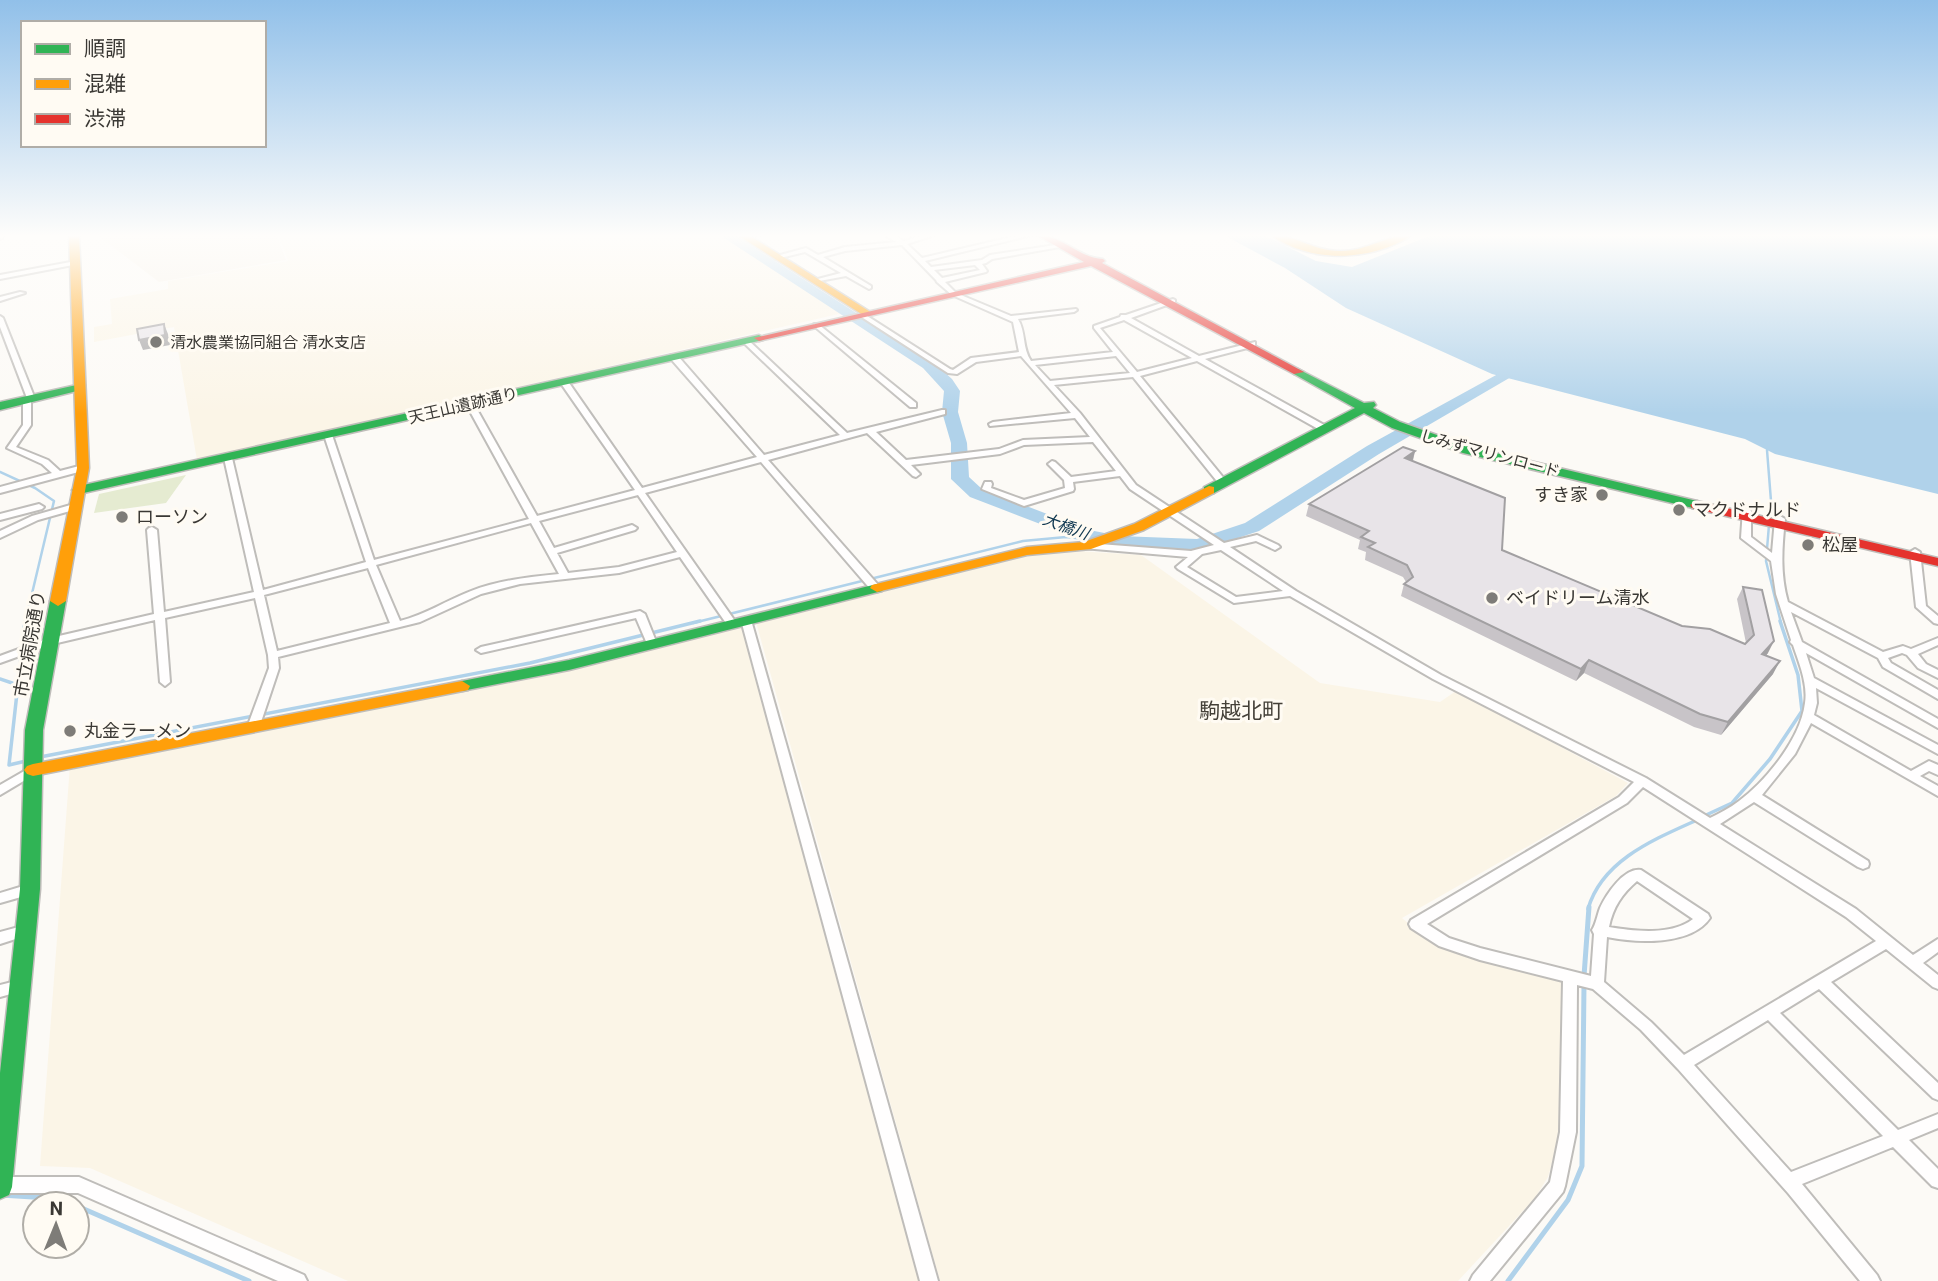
<svg xmlns="http://www.w3.org/2000/svg" width="1938" height="1281" viewBox="0 0 1938 1281" font-family="Roboto,'Noto Sans JP',sans-serif">
<rect width="100%" height="100%" fill="#fcfaf6"/>
<polygon fill="#f6f0e5" points="96,234 276,234 286,260 159,282"/>
<g fill="#fbf5e7">
<polygon points="278,234 722,234 843,313 197,460 174,327 94,342 94,327 112,324 110,299 168,289 168,281 288,261"/>
<polygon points="1060,550 1141,555 1320,683 1440,702 1456,691 1628,783 1616,796 1402,918 1425,937 1451,950 1483,961 1562,979 1559,1139 1548,1177 1535,1198 1458,1281 940,1281 756,622 1022,555"/>
<polygon points="742,626 922,1281 348,1281 90,1168 40,1166 70,765 557,674"/>
</g>
<polygon fill="#e5ebd1" points="186,475 166,503 94,513 99,494"/>
<polygon fill="#b0d2ea" points="1222,234 1262,234 1316,261 1352,267 1434,234 1938,234 1938,494 1775,454 1745,439 1492,374 1346,308 1285,268"/>
<g fill="none" stroke-linecap="round" stroke-linejoin="round">
<g stroke="#b0d2ea" stroke-width="2.5">
<polyline points="1767,450 1771,501 1766,561 1781,623"/>
<polyline points="0,472 35,488 54,501 25,623"/>
<polyline points="1107,541 1120,542"/>
<polyline points="693,623 1023,541 1066,537 1096,540"/>
</g>
<g stroke="#b0d2ea" stroke-width="3.5">
<polyline points="25,621 9,765 26,761"/>
<polyline points="0,679 18,685"/>
<polyline points="40,757 530,663 700,621"/>
<polyline points="1704,816 1732,803 1770,759 1802,711 1798,675 1780,621"/>
<path d="M1588,909C1602,860 1655,839 1697,820"/>
</g>
<g stroke="#b0d2ea" stroke-width="5">
<polyline points="1584,976 1589,907"/>
<polyline points="0,1195 49,1198 72,1204"/>
<polyline points="77,1206 249,1281"/>
<polyline points="1508,1281 1568,1200 1582,1166 1584,984"/>
</g>
<polygon fill="#b0d2ea" fill-rule="evenodd" points="718,234 733,234 933,362 952,379 960,391 958,412 967,443 969,477 982,489 1089,530 1120,536 1197,539 1245,523 1367,446 1498,374 1508,374 1511,377 1379,454 1259,531 1199,551 1120,548 1077,538 970,497 951,479 951,443 942,412 944,391 923,368"/>
<g stroke="#bfbdba" stroke-width="4">
<g id="street">
<polygon points="0,234 4,234 2,238 0,239"/>
<polygon points="748,234 761,234 745,239 742,237"/>
<path d="M883,234H891L904,241L927,234H938L907,244L922,258L1024,234H1036L925,261L931,267L982,260L990,255L1062,244V246L1060,247L992,259L986,263L982,264L987,271L986,272L945,282L956,293L1011,316L1076,309L1077,310L1074,312L1018,319C1026,332 1022,348 1031,361L1113,352L1094,328V326L1120,317L1121,315H1126L1173,299L1175,300V302L1131,318L1199,356L1255,342V346L1205,359L1326,426V430H1320L1197,361L1140,376L1226,481V485H1220L1133,377L1054,385L1080,413L1136,485L1224,543L1257,535L1278,545L1280,547L1275,550L1256,541L1230,547L1296,591L1441,675L1646,778L1710,818C1720,813 1730,808 1739,801C1766,781 1801,738 1805,703C1808,684 1799,663 1793,645L1790,642L1791,640L1776,594L1771,561L1741,538L1743,509H1749L1751,511V537L1772,553L1775,519L1780,516L1785,519C1782,548 1780,574 1788,602L1883,652L1903,646L1911,649L1938,638V645L1918,654L1926,664L1938,670V678L1918,668L1907,655L1902,653L1888,658L1891,663L1938,690V699L1883,667L1878,658L1791,612L1802,642L1938,719V728L1806,653L1814,678L1938,745V754L1816,688L1817,703L1814,715L1911,771L1929,761L1938,765V775L1929,771L1920,776L1938,786V796L1811,723L1795,754L1762,795L1868,861L1869,864L1868,867L1863,869L1858,867L1754,802L1720,824L1856,909L1913,955L1938,939V952L1923,963L1938,975V989L1933,987L1886,949L1831,982L1938,1083V1100L1933,1098L1819,989L1780,1013L1898,1130L1938,1114V1128L1909,1140L1938,1169V1188L1932,1186L1893,1147L1802,1184L1877,1275L1880,1281H1860L1788,1193L1678,1069L1641,1030L1593,989L1577,985L1576,1132L1565,1186L1563,1192L1490,1281H1470L1473,1275L1550,1182L1560,1132L1563,981L1480,960L1439,946L1411,928L1409,924L1411,920L1619,797L1634,782L1433,679L1290,596L1234,603L1178,569L1176,567L1188,557L1083,548L1081,546L1083,544L1086,543L1191,551L1214,545L1130,489L1120,476L1073,482L1074,489L1073,491L1024,506L982,489L985,482H991L992,484L991,488L1024,500L1065,488L1064,480L1048,464L1052,461L1055,462L1071,477L1116,471L1093,442L1024,445L1000,454L911,465L920,474L916,477L913,476L867,433L768,460L880,587L881,589L880,591H872L761,462L645,493L737,624L736,626H728L680,557L619,573L520,584L481,594L420,622L278,657L279,668L260,725L258,728H250L248,725L269,668L268,655L255,598L165,618L170,682L165,686L160,682L155,620L53,644L0,663V656L46,639L154,614L147,530L149,528L152,527L157,530L164,612L254,592L224,458L225,456L228,455L232,458L263,590L366,562L324,435L325,433H331L332,435L374,560L529,519L466,404L467,402H473L474,404L537,516L635,490L560,382L561,380H567L642,488L757,457L671,359V355H677L764,455L840,435L744,343V339H747L847,433L942,410H945V414L876,432L906,460L999,449L1023,440L1090,437L1075,418L990,426L989,424L993,422L1071,413L1021,356L976,362L957,374L948,373L860,316V314H864L950,369L953,370L971,358L1019,352L1013,322L952,295L937,282L936,280L902,245L845,251L823,257L871,286V288L869,289L846,276L814,282V280L841,273L805,252L776,259L773,257L806,248L818,255L845,247L896,242ZM975,265L980,270L942,278L934,270ZM1124,320L1192,358L1137,372L1100,328ZM1116,356L1130,373L1050,381L1035,365ZM638,495L677,552L619,567L568,573L557,553L635,530L637,528L632,525L554,548L539,521ZM531,523L559,574C530,577 499,580 471,591C447,600 425,615 400,621L376,565ZM1221,550L1283,591L1236,597L1187,567L1202,554ZM368,568L390,623L277,651L264,595ZM1643,787L1846,917L1876,941L1684,1055L1651,1022L1604,982L1607,937C1636,943 1691,946 1710,918L1708,914L1641,870C1624,867 1606,895 1600,908C1597,916 1596,924 1592,930L1594,934L1591,976L1480,948L1449,938L1427,924L1627,803ZM1637,881L1693,919C1671,936 1634,931 1609,927C1613,907 1622,894 1637,881ZM1768,1020L1883,1136L1791,1172L1694,1065Z"/>
<polygon points="76,261 78,262 78,264 0,279 0,275"/>
<polygon points="20,292 25,293 0,301 0,297"/>
<polygon points="0,316 3,318 35,399 31,401 31,425 16,447 48,460 60,471 83,465 87,468 86,470 0,493 0,487 52,473 42,464 7,448 23,425 23,400 27,398 0,327"/>
<polygon points="814,324 818,324 916,403 916,407 910,407 814,326"/>
<polygon points="39,504 44,507 42,509 0,520 0,514"/>
<polygon points="74,504 79,507 77,509 38,520 0,538 0,531 32,516"/>
<polygon points="1915,549 1920,552 1926,606 1938,616 1938,624 1934,623 1916,607 1910,552"/>
<polygon points="640,611 645,614 657,644 656,646 648,646 636,618 481,653 476,650 481,647"/>
<polygon points="746,617 751,620 938,1281 920,1281 741,620"/>
<polygon points="33,766 37,767 39,770 37,773 0,795 0,785"/>
<polygon points="30,884 35,885 37,889 35,893 0,903 0,893"/>
<polygon points="26,925 31,926 33,930 31,934 0,944 0,932"/>
<polygon points="20,980 25,982 27,986 25,990 0,997 0,985"/>
<polygon points="0,1177 79,1177 304,1275 307,1281 278,1281 78,1193 0,1193"/>
</g>
</g>
<g stroke="#bfbdba" stroke-width="3">
<g id="fast">
<polygon points="759,335 764,338 763,340 79,494 72,490 79,486"/>
<polygon points="1298,369 1364,403 1374,402 1376,405 1373,408 1400,422 1471,447 1697,501 1704,505 1697,509 1463,453 1392,428 1364,413 1214,493 1204,493 1204,487 1355,408 1294,374 1294,370"/>
<polygon points="81,384 85,385 85,389 0,410 0,402"/>
<polygon points="877,584 882,585 884,588 882,591 569,670 462,691 454,686 462,681 569,660"/>
<polygon points="58,596 66,601 43,730 40,889 12,1187 9,1195 0,1199 0,1073 20,889 25,730 50,601"/>
</g>
</g>
<g stroke="#bfbdba" stroke-width="3">
<g id="slow">
<polygon points="69,234 79,234 89,468 66,601 58,606 50,601 77,468"/>
<polygon points="736,234 747,234 872,313 863,315"/>
<path d="M1269,234C1293,234 1314,251 1339,251C1366,252 1388,234 1414,234C1371,262 1311,264 1269,234Z"/>
<polygon points="1209,486 1214,487 1214,493 1144,530 1091,549 1027,555 877,592 870,588 872,585 1027,547 1084,542 1134,524"/>
<polygon points="462,681 470,686 468,690 33,776 27,774 24,770 27,766 33,764"/>
</g>
</g>
<g stroke="#bfbdba" stroke-width="3">
<g id="jam">
<path d="M1035,234C1060,234 1079,258 1103,259L1105,261L1102,263L1304,372L1294,374L1091,266L759,341L754,338L1084,262Z"/>
<polygon points="1697,501 1938,558 1938,566 1692,508 1690,505"/>
</g>
</g>
<use href="#street" fill="#fffefe" fill-rule="evenodd"/>
<use href="#fast" fill="#30b455" fill-rule="evenodd"/>
<use href="#slow" fill="#ff9f0a" fill-rule="evenodd"/>
<use href="#jam" fill="#e5322d" fill-rule="evenodd"/>
</g>
<polygon fill="#c8c4c8" points="1415,451 1413,461 1502,550 1682,626 1745,644 1746,643 1737,599 1743,587 1768,653 1766,656 1773,674 1721,735 1694,727 1584,673 1576,681 1401,596 1404,584 1406,582 1403,577 1365,560 1366,552 1358,549 1360,540 1306,516 1309,504"/>
<g fill="#a2a0a2">
<polygon points="164,324 168,334 170,345 143,350 139,340"/>
<polygon points="1415,451 1412,463 1405,458"/>
<polygon points="1774,641 1768,653 1756,667 1762,654"/>
<polygon points="1589,660 1584,673 1576,681 1581,669"/>
<polygon points="1780,661 1773,674 1721,735 1728,722"/>
</g>
<g fill="#e8e4e8" stroke="#a2a0a2" stroke-width="2">
<polygon points="164,324 165,335 139,340 137,329"/>
<polygon points="1403,447 1415,451 1405,458 1505,498 1502,550 1682,626 1710,629 1745,644 1754,635 1743,587 1762,590 1774,641 1762,654 1780,661 1728,722 1700,714 1589,660 1581,669 1404,584 1413,577 1407,565 1368,547 1375,543 1361,537 1369,531 1309,504"/>
</g>
<linearGradient id="sky" x2="0" y2="1"><stop stop-color="#91c0e9"/><stop offset="0.57" stop-color="#fefdfb"/><stop offset="1" stop-color="#fefdfb" stop-opacity="0"/></linearGradient>
<rect width="1938" height="414" fill="url(#sky)"/>
<g fill="#7e7c78" stroke="#fffbf3" stroke-width="2.5">
<circle cx="156" cy="342" r="7"/>
<circle cx="1602" cy="495" r="7"/>
<circle cx="1679" cy="510" r="7"/>
<circle cx="122" cy="517" r="7"/>
<circle cx="1808" cy="545" r="7"/>
<circle cx="1492" cy="598" r="7"/>
<circle cx="70" cy="731" r="7"/>
</g>
<g text-anchor="middle" stroke-width="6" stroke-linejoin="round" paint-order="stroke">
<g font-size="16" fill="#3a3834" stroke="#fffbf3" text-anchor="start">
<text x="170" y="348">清水農業協同組合 清水支店</text>
</g>
<g font-size="16" fill="#3a3834" stroke="#fffbf3">
<text transform="translate(463 405) rotate(-13)" y="6">天王山遺跡通り</text>
<text transform="translate(1490 453) rotate(15)" y="6">しみずマリンロード</text>
</g>
<g font-size="16" font-style="italic" fill="#0e364f" stroke="#fffbf3">
<text transform="translate(1066 526) rotate(20)" y="6">大橋川</text>
</g>
<g font-size="18" fill="#3a3834" stroke="#fffbf3" text-anchor="start">
<text x="1588" y="501" text-anchor="end">すき家</text>
<text x="1693" y="516">マクドナルド</text>
<text x="136" y="523">ローソン</text>
<text x="1822" y="551">松屋</text>
<text x="1506" y="604">ベイドリーム清水</text>
<text x="84" y="737">丸金ラーメン</text>
</g>
<g font-size="18" fill="#3a3834" stroke="#fffbf3">
<text transform="translate(30 644) rotate(-80)" y="6">市立病院通り</text>
</g>
<g font-size="21" fill="#444038" stroke="#fffbf3">
<text x="1241" y="718">駒越北町</text>
</g>
</g>
<rect x="21" y="21" width="245" height="126" fill="#fffbf3" stroke="#b0ada7" stroke-width="2"/>
<rect x="35" y="44" width="35" height="10" fill="#30b455" stroke="#b0ada7" stroke-width="2"/>
<text x="84" y="56" font-size="21" fill="#3a3834">順調</text>
<rect x="35" y="79" width="35" height="10" fill="#ff9f0a" stroke="#b0ada7" stroke-width="2"/>
<text x="84" y="91" font-size="21" fill="#3a3834">混雑</text>
<rect x="35" y="114" width="35" height="10" fill="#e5322d" stroke="#b0ada7" stroke-width="2"/>
<text x="84" y="126" font-size="21" fill="#3a3834">渋滞</text>
<g transform="translate(56 1225) rotate(1)"><circle r="33" fill="#fffbf3" stroke="#b0ada7" stroke-width="2"/>
<path d="M0-5L12 26L0 18L-12 26Z" fill="#7e7c78"/>
<text y="-10" font-size="19" font-weight="bold" text-anchor="middle" fill="#3a3834">N</text>
</g>
</svg>
